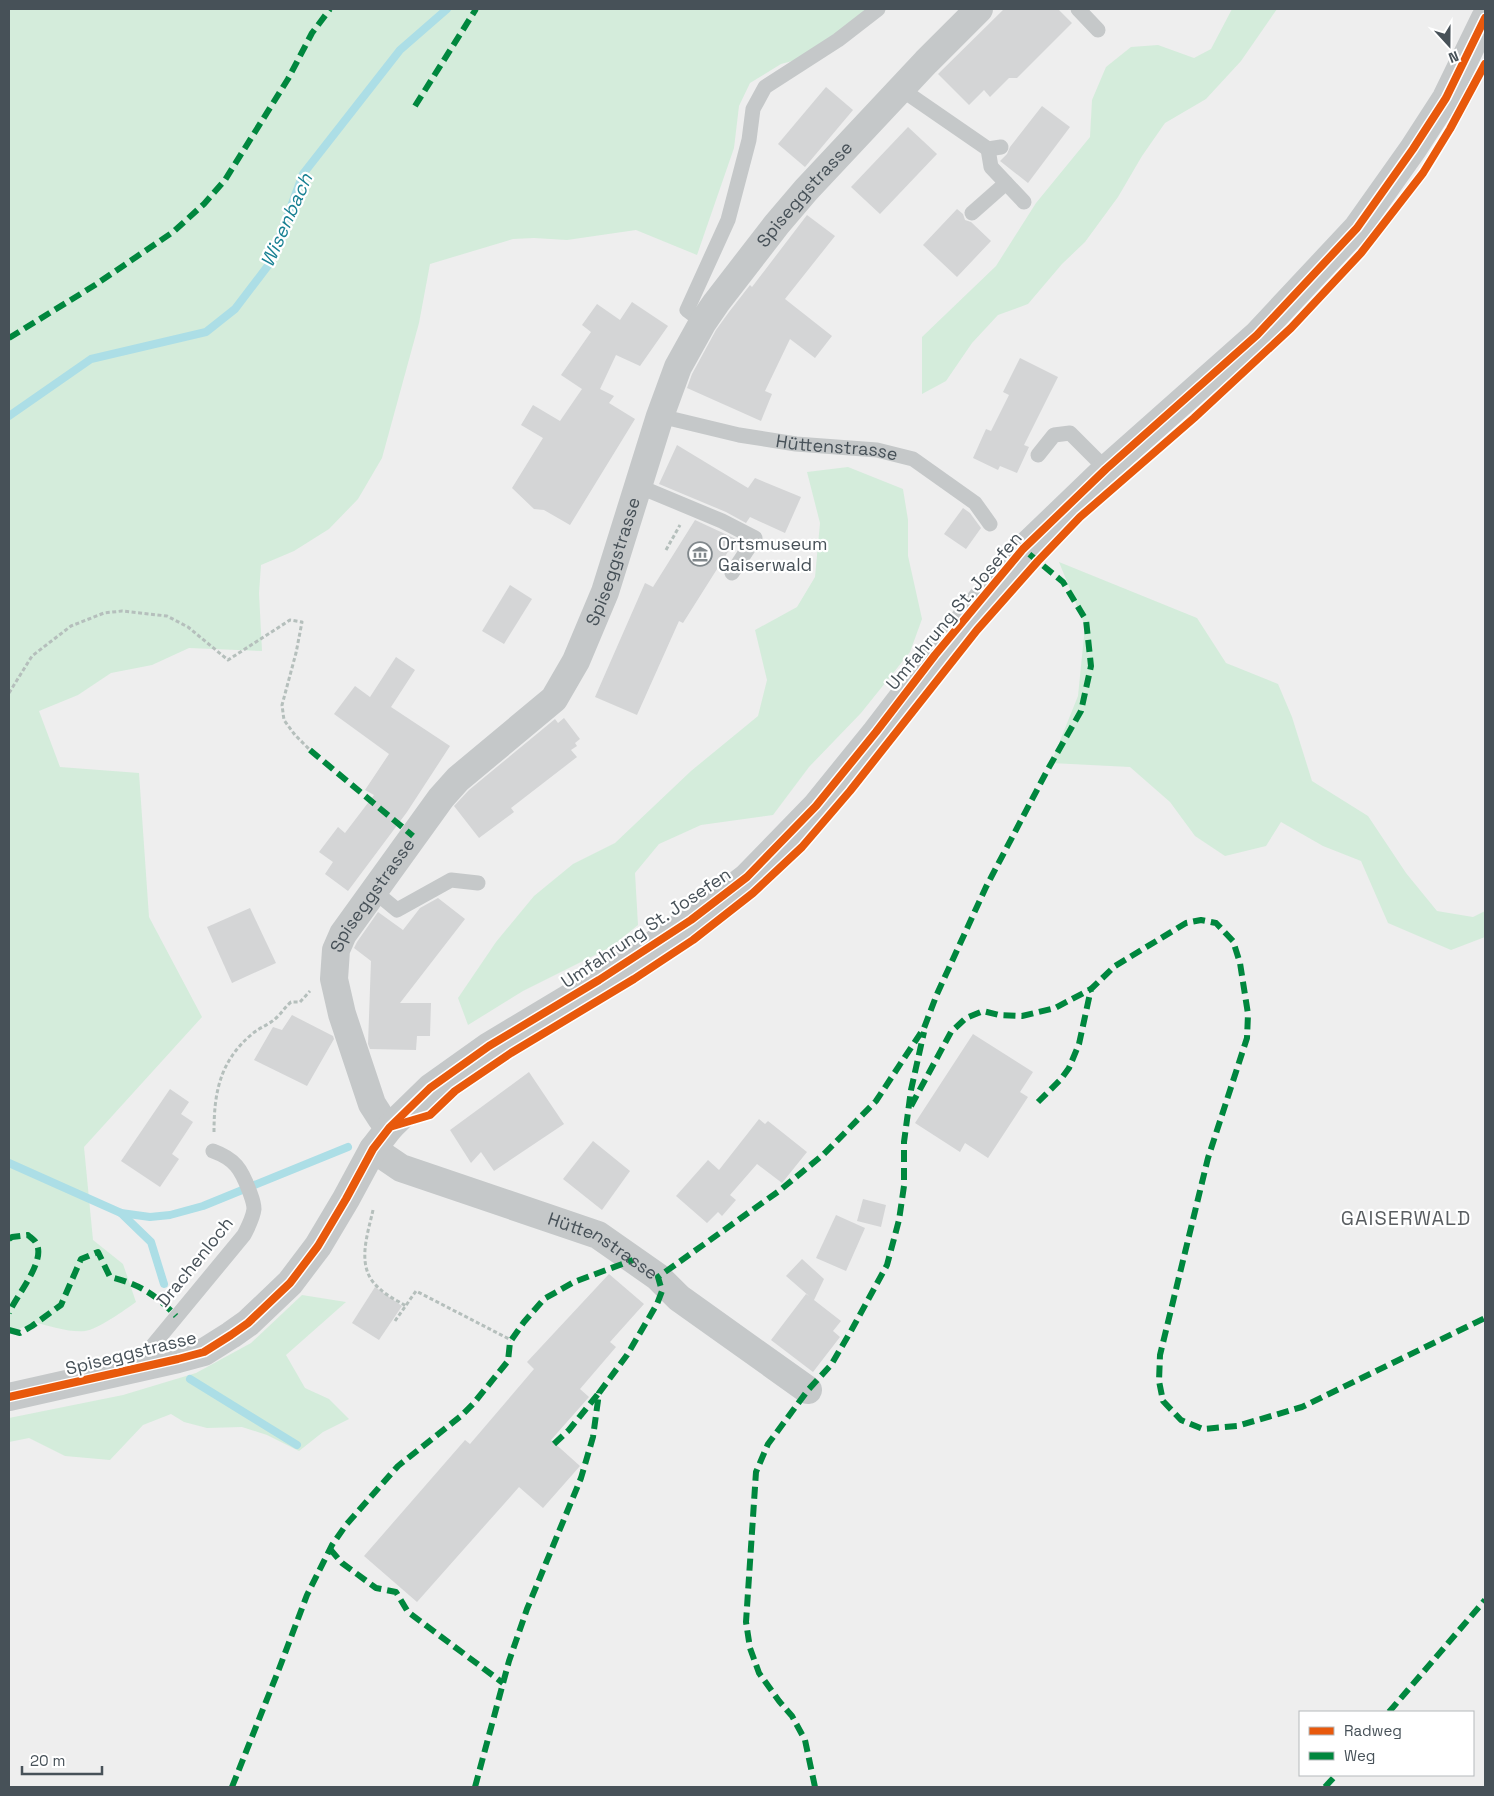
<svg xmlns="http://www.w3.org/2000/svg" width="1494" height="1796" viewBox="0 0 1494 1796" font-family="'Space Grotesk',sans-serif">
<rect width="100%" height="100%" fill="#eee"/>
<g fill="#d4ecdb">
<path d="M9,9H870L830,51L781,64L750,83L739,106L734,148L697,255L636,230L567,240L534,238L513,239L430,264L419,323L382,458L358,499L329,529L294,551L261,565L259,593L262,651L189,648L152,665L111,673L78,695L39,711L60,767L139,773L149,917L202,1017L84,1147L93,1240L123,1264L136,1302C126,1309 97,1330 85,1331C72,1333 48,1326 35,1322L9,1333Z"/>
<polygon points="1232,9 1277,9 1241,61 1206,99 1165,123 1142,156 1118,197 1085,242 1062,264 1028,304 998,315 972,343 946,381 922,394 922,337 996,266 1036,203 1090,137 1092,100 1106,67 1131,47 1158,45 1194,58 1211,49"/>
<polygon points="848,467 903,489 908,520 908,556 922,619 910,652 861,713 809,767 773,815 701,825 659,844 635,873 638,925 611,947 523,991 468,1025 458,998 496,942 534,896 573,864 615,843 691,771 758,716 767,680 755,630 797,607 815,577 820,523 807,472"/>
<polygon points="1059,562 1197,618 1226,663 1278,684 1292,717 1312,781 1368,816 1406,873 1437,911 1473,917 1485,911 1485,937 1451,950 1388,923 1361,861 1323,846 1281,822 1266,846 1225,856 1195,836 1170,802 1130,767 1051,763 1078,696 1085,626"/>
<polygon points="302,1295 346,1302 286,1355 305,1388 329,1399 349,1419 323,1432 299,1451 267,1435 242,1427 207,1428 184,1422 171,1414 143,1425 110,1460 65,1456 29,1438 9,1442 9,1418 123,1395 196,1373 251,1343"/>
</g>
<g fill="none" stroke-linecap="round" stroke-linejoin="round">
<g stroke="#acdee6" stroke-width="8">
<polyline points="9,416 91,359 206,332 235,309 270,263 303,174 400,50 447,9"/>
<polyline points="9,1163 121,1213 150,1217 170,1215 203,1206 348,1147"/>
<polyline points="121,1213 151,1242 164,1284"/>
<polyline points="190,1379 297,1445"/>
</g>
</g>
<g fill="#d4d5d6">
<polygon points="1004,9 1058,9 1072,23 1017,78 1009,78 990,97 984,90 969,105 938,74"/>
<polygon points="826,87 853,110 805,167 778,144"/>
<polygon points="1042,106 1070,127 1028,183 1000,161 1007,154 1010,147"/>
<polygon points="908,127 937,154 880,214 851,187"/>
<polygon points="957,209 963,214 965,220 971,222 991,241 957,277 923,245"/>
<polygon points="807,215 835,236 785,299 832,336 815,358 790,339 765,391 772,394 761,421 687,388 692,374 716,330 729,312 750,285 752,287"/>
<polygon points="632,302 668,326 640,366 616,355 600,389 614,396 609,403 635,419 570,525 544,510 534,509 512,488 543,438 521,425 533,405 560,421 582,389 561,375 591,332 582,325 597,304 620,320"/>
<polygon points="1020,358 1058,377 1024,445 1029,447 1017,473 1000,466 998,470 973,458 986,429 991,431 1009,395 1003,392"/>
<polygon points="677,445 748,488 755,478 801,497 785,533 750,517 746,523 726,512 659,484"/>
<polygon points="963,508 970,513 981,528 966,549 944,534"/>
<polygon points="695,520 736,539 683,623 679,621 637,715 595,697 645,583 653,587"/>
<polygon points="510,585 532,599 504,644 482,631"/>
<polygon points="396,657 415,670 391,707 450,746 407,812 348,891 325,874 333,862 319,852 338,827 345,833 374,795 365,790 389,754 334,714 355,686 370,697"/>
<polygon points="564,718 580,739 575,743 577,746 571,750 577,757 511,808 514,812 479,838 454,806 469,790 555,719 558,723"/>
<polygon points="438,898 465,919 400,1003 431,1003 430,1036 417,1036 416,1050 370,1049 368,1044 371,961 354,948 357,942 378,912 403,930 420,908"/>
<polygon points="250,908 276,963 232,983 207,927"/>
<polygon points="292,1015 333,1036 334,1039 307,1086 254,1060 273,1027 282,1030"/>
<polygon points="973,1034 1033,1072 1020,1092 1028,1097 988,1158 965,1143 960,1152 915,1123"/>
<polygon points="529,1072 564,1124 494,1171 481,1152 471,1163 450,1130"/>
<polygon points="170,1089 189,1102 181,1114 193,1122 172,1154 179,1159 160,1187 121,1161"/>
<polygon points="759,1119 765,1124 768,1121 807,1152 782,1183 757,1164 730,1195 736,1200 722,1216 718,1212 707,1223 676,1196 708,1160 719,1170"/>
<polygon points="593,1141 630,1171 602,1210 563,1179"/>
<polygon points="863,1199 886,1205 881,1227 857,1221"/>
<polygon points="836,1215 865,1228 846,1271 816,1258"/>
<polygon points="802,1259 824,1279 814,1300 841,1321 833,1331 840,1337 813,1372 771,1340 806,1294 809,1296 786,1276"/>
<polygon points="609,1274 644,1304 610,1342 616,1347 580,1389 589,1397 551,1440 580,1466 543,1508 519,1487 417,1602 364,1556 465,1440 470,1444 534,1369 527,1362"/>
<polygon points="375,1287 402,1306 379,1340 352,1323"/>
</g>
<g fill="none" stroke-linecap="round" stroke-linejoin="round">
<g stroke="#b5bfbc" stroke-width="3" stroke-dasharray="4 2.5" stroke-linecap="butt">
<polyline points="666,550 680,525"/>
<polyline points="9,693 32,656 71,626 104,613 122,611 167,616 188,627 228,660 290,620 302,622 296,653 282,705 284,720 295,735 310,750"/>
<path d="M214,1132C214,1092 220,1061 252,1034C259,1028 268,1025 275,1019C281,1014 285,1007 291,1002H300L310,991"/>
<path d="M373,1210C367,1237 355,1269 380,1289C387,1296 398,1301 406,1306"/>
<polyline points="395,1321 416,1291 511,1340"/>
</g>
<g stroke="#c5c8c9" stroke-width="15">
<polyline points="1078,9 1098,30"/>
<polyline points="901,89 988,149 1001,147"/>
<polyline points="988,149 991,167 1024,202"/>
<polyline points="972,213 1006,183"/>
<polyline points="703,322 687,310 728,220 749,140 753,109 765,87 838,40 878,9"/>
<path id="s1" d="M660,416L739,435L796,444L877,450L913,459L975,503L990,524"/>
<polyline points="1038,455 1054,435 1070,433 1106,469"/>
<polyline points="638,486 722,521 755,538 732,573"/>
<polyline points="374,891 397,910 451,880 478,883"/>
<path d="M135,1367L244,1235C248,1227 253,1218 254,1209C254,1202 251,1196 249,1190C241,1169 235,1159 213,1151"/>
</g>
<g stroke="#c5c8c9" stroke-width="28">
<path id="s2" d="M390,1127L381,1118L372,1104L342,1014L334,979L336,950L343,934L441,798L458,779L554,699L576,661L605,592L660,416L678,367L703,322L716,303L777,224L806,190L926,62L979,9"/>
<path id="s3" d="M373,1149L401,1168L598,1235L658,1277L679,1298L808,1390"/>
</g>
<polyline stroke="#c5c8c9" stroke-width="28" points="9,1397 178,1359 204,1352 231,1335 248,1323 290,1283 318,1246 346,1199 373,1149 390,1127 430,1088 489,1046 599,980 691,920 747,877 816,806 876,732 935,655 1023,549 1106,469 1257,335 1357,228 1413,149 1446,98 1485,18"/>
<g stroke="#00873e" stroke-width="6" stroke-dasharray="12 6" stroke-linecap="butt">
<polyline points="415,106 476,9"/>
<polyline points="9,338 95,285 173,232 204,204 225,180 288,79 312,33 330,9"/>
<polyline points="310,750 413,836"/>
<polyline points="1038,1102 1061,1079 1069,1068 1079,1044 1091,989 1115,966 1186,923 1201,920 1216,923 1233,941 1240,963 1248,1014 1247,1038 1208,1158 1160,1355 1159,1381 1163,1401 1181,1420 1203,1429 1237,1426 1302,1407 1485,1318"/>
<polyline points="911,1106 951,1032 966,1018 983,1011 999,1015 1022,1016 1055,1008 1091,989"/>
<path d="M9,1239L12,1237L28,1235C30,1237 35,1240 36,1243C47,1260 16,1296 9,1313"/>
<path d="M9,1330L20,1333L32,1326L61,1305L81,1259L98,1252L110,1277C139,1284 155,1294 176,1316"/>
<polyline points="554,1444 569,1430 598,1394"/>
<polyline points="330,1549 342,1563 376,1588 396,1592 408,1612 503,1683"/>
<polyline points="1389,1712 1485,1600"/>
<polyline points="232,1787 279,1669 307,1595 332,1545 346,1525 398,1466 461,1416 473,1404 508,1361 510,1342 524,1322 544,1299 574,1282 633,1260"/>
<polyline points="475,1787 509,1661 527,1609 581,1478 593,1437 599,1393 627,1355 657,1304 662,1291 658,1277 779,1191 824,1154 876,1101 924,1028 937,994 986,887 1048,769 1081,711 1091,666 1086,620 1063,582 1023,549"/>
<polyline points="815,1787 805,1740 792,1716 779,1701 759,1673 750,1648 746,1622 756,1472 768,1444 808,1390 831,1365 851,1331 887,1265 899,1220 904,1186 904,1142 911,1090 924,1032"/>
<polyline points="1325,1787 1336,1775"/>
</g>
<g stroke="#fff" stroke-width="11">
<g id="cycleway">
<polyline points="393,1126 430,1115 455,1091 511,1053 634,979 693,940 753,893 802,847 850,791 977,630 1038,561 1080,517 1194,418 1291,328 1361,253 1423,173 1450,129 1485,64"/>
<polyline points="9,1397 178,1359 204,1352 231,1335 248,1323 290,1283 318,1246 346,1199 373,1149 390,1127 430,1088 489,1046 599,980 691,920 747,877 816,806 876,732 935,655 1023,549 1106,469 1257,335 1357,228 1413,149 1446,98 1485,18"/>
</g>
</g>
<use href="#cycleway" stroke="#e8590c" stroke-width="8"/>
</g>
<defs>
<g id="museum-ring" transform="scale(1.25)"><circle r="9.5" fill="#fff" stroke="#81888c" stroke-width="1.5"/><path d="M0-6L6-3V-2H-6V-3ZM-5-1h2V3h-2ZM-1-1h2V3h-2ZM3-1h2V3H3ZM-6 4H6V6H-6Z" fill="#81888c"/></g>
</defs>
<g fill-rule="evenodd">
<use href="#museum-ring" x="700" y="554"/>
</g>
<g text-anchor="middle" stroke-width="4.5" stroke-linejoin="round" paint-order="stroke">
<g font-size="18" fill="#475158" stroke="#fff">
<text dy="6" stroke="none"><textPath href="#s2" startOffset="1095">Spiseggstrasse</textPath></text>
<text dy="6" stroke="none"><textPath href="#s1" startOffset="180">Hüttenstrasse</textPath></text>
<text dy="6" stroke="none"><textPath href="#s2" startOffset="675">Spiseggstrasse</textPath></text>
<text transform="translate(954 611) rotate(-50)" y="6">Umfahrung St. Josefen</text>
<text dy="6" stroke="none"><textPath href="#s2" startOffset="255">Spiseggstrasse</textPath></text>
<text transform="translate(646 928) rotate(-34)" y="6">Umfahrung St. Josefen</text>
<text dy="6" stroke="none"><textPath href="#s3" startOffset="251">Hüttenstrasse</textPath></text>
<text transform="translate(195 1262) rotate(-51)" y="6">Drachenloch</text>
<text transform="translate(131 1353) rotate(-14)" y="6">Spiseggstrasse</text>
</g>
<g font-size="18" fill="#475158" stroke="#fff" text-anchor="start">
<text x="718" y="550">Ortsmuseum<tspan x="718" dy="21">Gaiserwald</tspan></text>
</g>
<g font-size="19" font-style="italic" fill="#188093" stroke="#fff">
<text transform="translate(286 220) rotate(-66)" y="7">Wisenbach</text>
</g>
<g font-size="20" letter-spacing="1" fill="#5a5e61" stroke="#fff">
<text x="1406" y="1225">GAISERWALD</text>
</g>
</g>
<rect width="1494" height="1796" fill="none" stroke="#475158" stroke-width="20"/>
<rect x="1299" y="1711" width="175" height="65" fill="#ffffff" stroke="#b5b9bc"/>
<rect x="1309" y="1727" width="25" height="8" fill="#e8590c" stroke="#b5b9bc"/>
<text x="1344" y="1736" font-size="15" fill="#475158">Radweg</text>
<rect x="1309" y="1752" width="25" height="8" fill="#00873e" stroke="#b5b9bc"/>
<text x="1344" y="1761" font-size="15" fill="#475158">Weg</text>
<g transform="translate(1449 45) rotate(159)" stroke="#ffffff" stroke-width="4" paint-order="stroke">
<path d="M0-4L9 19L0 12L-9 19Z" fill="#475158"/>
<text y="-8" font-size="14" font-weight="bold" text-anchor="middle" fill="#475158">N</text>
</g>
<path d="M22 1766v8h80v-8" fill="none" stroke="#475158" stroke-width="2.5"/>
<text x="30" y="1766" font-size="15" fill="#475158" stroke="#ffffff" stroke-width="4" paint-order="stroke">20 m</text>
</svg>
